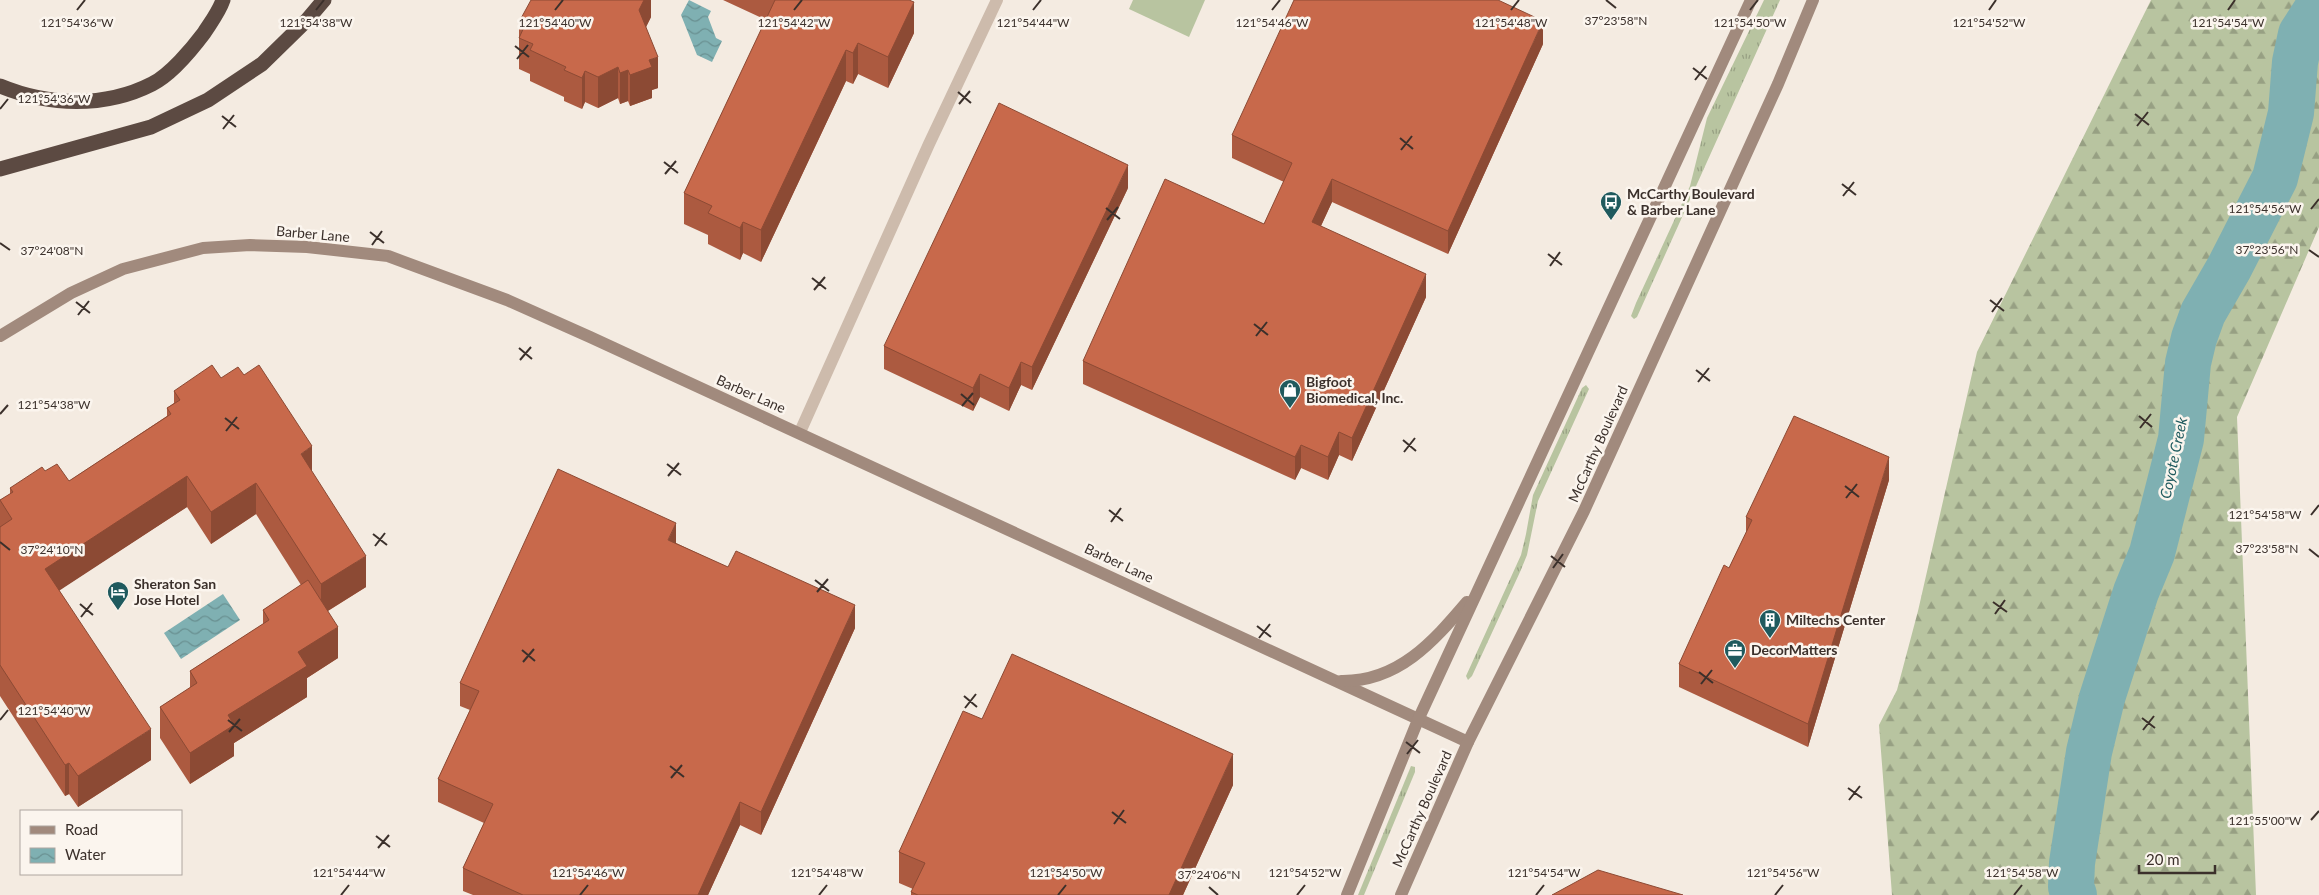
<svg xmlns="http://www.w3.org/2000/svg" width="2319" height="895" viewBox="0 0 2319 895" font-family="Lato,sans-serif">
<defs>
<pattern id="grass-tufts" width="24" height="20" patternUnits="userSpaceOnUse" patternTransform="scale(1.25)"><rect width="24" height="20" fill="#b8c4a0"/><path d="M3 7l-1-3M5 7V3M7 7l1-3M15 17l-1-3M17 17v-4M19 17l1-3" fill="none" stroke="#97a083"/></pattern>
<pattern id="forest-firs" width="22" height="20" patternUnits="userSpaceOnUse" patternTransform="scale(1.25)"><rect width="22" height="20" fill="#b8c4a0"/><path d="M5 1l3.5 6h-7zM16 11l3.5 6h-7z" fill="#97a083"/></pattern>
<pattern id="water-waves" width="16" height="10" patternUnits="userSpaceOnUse" patternTransform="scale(1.25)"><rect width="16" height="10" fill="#7fb0b2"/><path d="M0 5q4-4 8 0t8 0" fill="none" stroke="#699091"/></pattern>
</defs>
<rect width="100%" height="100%" fill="#f4ebe1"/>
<g fill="url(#grass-tufts)">
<polygon points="1764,0 1780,0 1637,317 1634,319 1631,316 1636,303 1690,186 1707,118"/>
<polygon points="1586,385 1589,389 1538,501 1527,555 1520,572 1472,676 1468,680 1466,676 1521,555 1526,534 1533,495 1582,388"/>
<polygon points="1411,766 1415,767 1415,772 1364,895 1358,895"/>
</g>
<polygon fill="url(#forest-firs)" points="2151,0 2319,0 2319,227 2237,417 2256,895 1892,895 1879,725 1897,690 1918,611 1977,352"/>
<polygon fill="#b8c4a0" points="1133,0 1205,0 1189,37 1129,9"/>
<g fill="url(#water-waves)">
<polygon points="689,0 711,11 708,17 716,38 722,41 712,62 697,55 681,15"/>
<polygon points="223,594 240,620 181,659 164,633"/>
</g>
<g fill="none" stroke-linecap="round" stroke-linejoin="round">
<polyline stroke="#7fb0b2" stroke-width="46" points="2074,895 2071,887 2072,863 2089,752 2102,698 2136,592 2152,553 2181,439 2188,363 2194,338 2203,313 2229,268 2275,178 2291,113 2295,62 2301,34 2319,6"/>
<polyline stroke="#cdbbac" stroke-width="12" points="800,432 929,144 997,0"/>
<g stroke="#a18a7d" stroke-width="12">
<polyline points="0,336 71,293 123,269 203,248 250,245 307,247 388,256 507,300 590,337 1468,742"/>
<path d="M1341,681C1398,682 1433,642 1467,602"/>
<polyline points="1347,895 1418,720 1751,0"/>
<polyline points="1401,895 1468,742 1584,511 1778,84 1813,0"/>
</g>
<g stroke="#5c4a42" stroke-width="15">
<path d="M0,86C48,106 105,108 152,84C170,75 192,49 204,33C211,22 219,12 223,0"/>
<polyline points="0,169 151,127 208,100 262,64 307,20 324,0"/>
</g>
</g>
<g fill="#ac5a40">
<polygon points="651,0 651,17 646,27 658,88 652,90 652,98 630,106 628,101 620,104 618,98 598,108 585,102 582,109 564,101 564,97 530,81 530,74 519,69 519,22"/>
<polygon points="723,0 909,0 914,33 888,88 858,74 853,84 846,81 761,262 743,253 740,260 708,244 708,235 684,224 684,193 766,20"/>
<polygon points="1543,44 1448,254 1332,202 1321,226 1426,297 1352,461 1339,455 1328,480 1301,468 1295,480 1083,384 1083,361 1264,224 1284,182 1232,158 1232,135"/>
<polygon points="1128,188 1032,390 1021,385 1009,411 980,397 973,411 884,369 884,346"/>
<polygon points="221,378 312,472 366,587 328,611 338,658 307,678 307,697 234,743 234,756 190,784 160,738 160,707 190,688 190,671 263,624 263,610 301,585 256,514 211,544 187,507 59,590 151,760 78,807 69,794 65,796 0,696 0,500 10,494 10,488 45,471 69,481 167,416 167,408 174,403 174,391"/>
<polygon points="1889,480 1808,747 1679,687 1679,664 1729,568 1746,533 1746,517"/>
<polygon points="676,543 855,628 761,835 740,825 708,895 473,895 463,891 463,868 484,823 438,802 438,779 470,710 460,706 460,683"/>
<polygon points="982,719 1233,785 1183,895 911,895 911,892 913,889 899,883 899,852"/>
</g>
<g fill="#8c4a34">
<polygon points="639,0 651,0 651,17 639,41"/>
<polygon points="914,2 914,33 888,88 888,57"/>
<polygon points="1543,21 1543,44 1448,254 1448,231"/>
<polygon points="858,43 858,74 853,84 853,53"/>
<polygon points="846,50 846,81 761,262 761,230"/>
<polygon points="658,57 658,88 652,90 652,98 630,106 630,75 649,60"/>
<polygon points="618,67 618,98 598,108 598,77"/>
<polygon points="628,70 628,101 620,104 620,73"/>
<polygon points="585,71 585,102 582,109 582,78"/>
<polygon points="1128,165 1128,188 1032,390 1032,367"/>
<polygon points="1332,179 1332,202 1312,245 1312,222"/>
<polygon points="743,222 743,253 740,260 740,228"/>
<polygon points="1426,274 1426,297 1352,461 1352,438"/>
<polygon points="1021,362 1021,385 1009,411 1009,388"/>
<polygon points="980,374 980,397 973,411 973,388"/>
<polygon points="1339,432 1339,455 1328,480 1328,457"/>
<polygon points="1301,445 1301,468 1295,480 1295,457"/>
<polygon points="312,446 312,477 301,454"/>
<polygon points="1889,457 1889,480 1808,747 1808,724"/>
<polygon points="187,476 187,507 45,600 45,569"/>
<polygon points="256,483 256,514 211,544 211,512"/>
<polygon points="676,523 676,546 668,540"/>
<polygon points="366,556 366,587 321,615 321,584"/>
<polygon points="855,605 855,628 761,835 761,812"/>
<polygon points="338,627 338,658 307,678 307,697 234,743 234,756 190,784 190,753 228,715 298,652"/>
<polygon points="151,729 151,760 78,807 78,776"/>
<polygon points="1233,754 1233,785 1183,895 1169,895"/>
<polygon points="69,763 69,794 65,796 65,765"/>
<polygon points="740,802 740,825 708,895 698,895"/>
</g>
<g fill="#c8694b" stroke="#8c4a34">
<polygon points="531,0 644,0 639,10 658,57 649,60 652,67 630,75 628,70 620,73 618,67 598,77 585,71 582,78 564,70 566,67 530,50 533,44 519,38 525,25 519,22"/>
<polygon points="775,0 909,0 914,2 888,57 858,43 853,53 846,50 761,230 743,222 740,228 708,213 712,206 684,193"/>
<polygon points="1294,0 1498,0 1543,21 1448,231 1332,179 1312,222 1426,274 1352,438 1339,432 1328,457 1301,445 1295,457 1083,361 1165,179 1264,224 1292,163 1232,135"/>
<polygon points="999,103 1128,165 1032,367 1021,362 1009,388 980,374 973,388 884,346"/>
<polygon points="212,365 221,378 238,367 244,375 259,365 312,446 301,454 366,556 321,584 256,483 211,512 187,476 45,569 151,729 78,776 69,763 65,765 0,665 0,527 12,519 0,500 13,492 10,488 42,467 45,471 57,464 69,481 171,414 167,408 180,400 174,391"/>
<polygon points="1794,416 1889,457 1808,724 1679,664 1724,565 1729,568 1752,520 1746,517"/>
<polygon points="558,469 676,523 668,540 728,567 736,551 855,605 761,812 740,802 698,895 523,895 463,868 493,804 438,779 479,691 460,683"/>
<polygon points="308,580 338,627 298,652 307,666 228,715 234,725 190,753 160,707 197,683 190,671 269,620 263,610"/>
<polygon points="1012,654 1233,754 1169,895 918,895 911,892 925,863 899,852 963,711 982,719"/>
<polygon points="1598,870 1683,895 1552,895"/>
</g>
<path fill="none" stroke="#3b302b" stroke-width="2" d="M1606,0L1616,8M77,10L85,0M316,10L324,0M555,10L563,0M794,10L802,0M1033,10L1041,0M1272,10L1280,0M1511,10L1519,0M1750,10L1758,0M1989,10L1996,0M2228,10L2235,0M515,46L529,57M517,59L528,45M1693,68L1707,79M1695,80L1706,66M958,92L971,103M959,104L970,91M0,109L8,99M2135,114L2149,125M222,116L236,127M2137,126L2148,112M223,129L234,115M1400,138L1413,149M1401,150L1412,136M664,162L678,173M665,174L676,161M1842,184L1856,195M1843,196L1854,182M1106,208L1120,219M2311,209L2319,199M1107,220L1118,207M370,232L384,243M0,243L10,250M372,245L382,231M2309,250L2319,257M1548,254L1562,265M1550,266L1560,252M812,278L826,289M814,290L825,277M1990,300L2004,311M76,302L90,313M1992,312L2002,298M78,315L89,301M1254,324L1268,335M1256,336L1267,322M519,348L532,359M520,360L531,347M1696,370L1710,381M1698,382L1709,368M961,394L974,405M962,406L973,393M0,414L8,405M2139,416L2152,427M225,418L239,429M2140,428L2151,414M226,431L237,417M1403,440L1416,451M1404,452L1415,438M667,464L681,475M668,476L679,463M1845,486L1859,497M1846,498L1857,484M1109,510L1123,521M2311,515L2319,505M1111,522L1121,508M373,534L387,545M0,542L10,550M375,546L385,533M2309,549L2319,557M1551,556L1565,567M1553,568L1563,554M815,580L829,591M817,592L828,579M1993,602L2007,612M80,604L93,615M1995,614L2005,600M81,617L92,603M1257,626L1271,637M1259,638L1270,624M522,650L535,661M523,662L534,649M1699,672L1713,683M1701,684L1712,670M964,696L977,707M965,708L976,694M2142,718L2155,728M0,720L8,710M228,720L242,731M2143,730L2154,716M229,732L240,719M1406,742L1420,753M1407,754L1418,740M670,766L684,777M671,778L682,765M1848,788L1862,798M1849,800L1860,786M1112,812L1126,823M2311,820L2319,811M1114,824L1124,810M376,836L390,847M378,848L389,835M1209,887L1218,895M341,895L349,885M580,895L588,885M819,895L827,885M1058,895L1066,885M1297,895L1305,885M1536,895L1544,885M1775,895L1783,885M2014,895L2022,885"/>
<defs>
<g id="bus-pin" transform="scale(1.125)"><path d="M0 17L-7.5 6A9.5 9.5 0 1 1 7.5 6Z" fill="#1f5a5e" stroke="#fbf5ee"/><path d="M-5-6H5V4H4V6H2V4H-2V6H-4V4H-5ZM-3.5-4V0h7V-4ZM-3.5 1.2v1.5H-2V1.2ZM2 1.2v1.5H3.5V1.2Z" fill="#fff"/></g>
<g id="shop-pin" transform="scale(1.125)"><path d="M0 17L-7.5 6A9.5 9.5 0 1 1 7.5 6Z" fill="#1f5a5e" stroke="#fbf5ee"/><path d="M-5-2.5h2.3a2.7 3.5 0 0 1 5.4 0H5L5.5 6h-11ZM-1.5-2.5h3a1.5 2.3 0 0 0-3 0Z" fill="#fff"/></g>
<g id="hotel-pin" transform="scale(1.125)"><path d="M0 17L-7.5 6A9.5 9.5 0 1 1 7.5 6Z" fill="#1f5a5e" stroke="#fbf5ee"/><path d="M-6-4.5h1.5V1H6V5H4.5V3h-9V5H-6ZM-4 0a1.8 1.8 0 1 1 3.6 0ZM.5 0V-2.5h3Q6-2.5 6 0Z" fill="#fff"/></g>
<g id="building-pin" transform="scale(1.125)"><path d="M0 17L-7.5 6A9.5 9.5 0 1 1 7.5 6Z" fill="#1f5a5e" stroke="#fbf5ee"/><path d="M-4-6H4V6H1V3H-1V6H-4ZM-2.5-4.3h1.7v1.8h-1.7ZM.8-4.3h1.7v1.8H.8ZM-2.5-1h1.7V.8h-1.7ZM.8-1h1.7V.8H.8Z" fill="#fff"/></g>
<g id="office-pin" transform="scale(1.125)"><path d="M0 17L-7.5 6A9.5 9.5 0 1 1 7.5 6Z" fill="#1f5a5e" stroke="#fbf5ee"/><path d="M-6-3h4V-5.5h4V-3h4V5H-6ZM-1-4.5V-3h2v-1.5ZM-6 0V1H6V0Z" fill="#fff"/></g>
</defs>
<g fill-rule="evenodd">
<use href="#bus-pin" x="1611" y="202"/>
<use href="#shop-pin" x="1290" y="390"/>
<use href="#hotel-pin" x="118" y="592"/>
<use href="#building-pin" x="1770" y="620"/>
<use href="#office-pin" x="1735" y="650"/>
</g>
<g text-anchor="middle" stroke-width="5" stroke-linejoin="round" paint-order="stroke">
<g font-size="14" font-weight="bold" fill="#3b302b" stroke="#fbf5ee" text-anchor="start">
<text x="1627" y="199">McCarthy Boulevard<tspan x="1627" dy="16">&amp; Barber Lane</tspan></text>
<text x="1306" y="387">Bigfoot<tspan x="1306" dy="16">Biomedical, Inc.</tspan></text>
<text x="134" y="589">Sheraton San<tspan x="134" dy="16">Jose Hotel</tspan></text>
<text x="1786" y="625">Miltechs Center</text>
<text x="1751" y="655">DecorMatters</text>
</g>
<g font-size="14" fill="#3b302b" stroke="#fbf5ee">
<text transform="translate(313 234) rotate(5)" y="5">Barber Lane</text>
<text transform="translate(751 394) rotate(24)" y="5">Barber Lane</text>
<text transform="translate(1598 444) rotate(-66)" y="5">McCarthy Boulevard</text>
<text transform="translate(1119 563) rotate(25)" y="5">Barber Lane</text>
<text transform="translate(1422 809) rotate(-66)" y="5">McCarthy Boulevard</text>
</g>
<g font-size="15" font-style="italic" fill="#1f5a5e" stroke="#fbf5ee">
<text transform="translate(2174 458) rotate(-78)" y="5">Coyote Creek</text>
</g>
</g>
<g font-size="12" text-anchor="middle" fill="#3b302b" stroke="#fbf5ee" stroke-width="5" stroke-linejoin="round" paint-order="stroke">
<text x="1616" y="25">37°23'58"N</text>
<text x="77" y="27">121°54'36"W</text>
<text x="1033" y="27">121°54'44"W</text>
<text x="316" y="27">121°54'38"W</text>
<text x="555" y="27">121°54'40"W</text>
<text x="794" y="27">121°54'42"W</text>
<text x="1272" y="27">121°54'46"W</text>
<text x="1511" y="27">121°54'48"W</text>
<text x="1750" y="27">121°54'50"W</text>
<text x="1989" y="27">121°54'52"W</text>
<text x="2228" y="27">121°54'54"W</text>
<text x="54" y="103">121°54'36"W</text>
<text x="2265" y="213">121°54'56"W</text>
<text x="2267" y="254">37°23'56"N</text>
<text x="52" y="255">37°24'08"N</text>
<text x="54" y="409">121°54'38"W</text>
<text x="2265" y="519">121°54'58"W</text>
<text x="2267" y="553">37°23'58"N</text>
<text x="52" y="554">37°24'10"N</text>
<text x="54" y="715">121°54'40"W</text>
<text x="2265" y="825">121°55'00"W</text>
<text x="349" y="877">121°54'44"W</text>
<text x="588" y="877">121°54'46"W</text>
<text x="827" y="877">121°54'48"W</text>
<text x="1066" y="877">121°54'50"W</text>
<text x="1305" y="877">121°54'52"W</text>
<text x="1544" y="877">121°54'54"W</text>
<text x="1783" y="877">121°54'56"W</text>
<text x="2022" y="877">121°54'58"W</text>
<text x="1209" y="879">37°24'06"N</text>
</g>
<rect x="20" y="810" width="162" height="65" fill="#fbf5ee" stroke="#aea6a0"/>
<rect x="30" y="826" width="25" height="8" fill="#a18a7d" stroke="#aea6a0"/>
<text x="65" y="835" font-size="15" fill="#3b302b">Road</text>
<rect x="30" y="848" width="25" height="15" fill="url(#water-waves)" stroke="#aea6a0"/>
<text x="65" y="860" font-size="15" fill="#3b302b">Water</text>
<path d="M2139 865v8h76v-8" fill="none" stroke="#3b302b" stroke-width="2.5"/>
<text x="2146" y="865" font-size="15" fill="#3b302b" stroke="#fbf5ee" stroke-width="4" paint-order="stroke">20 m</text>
</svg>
